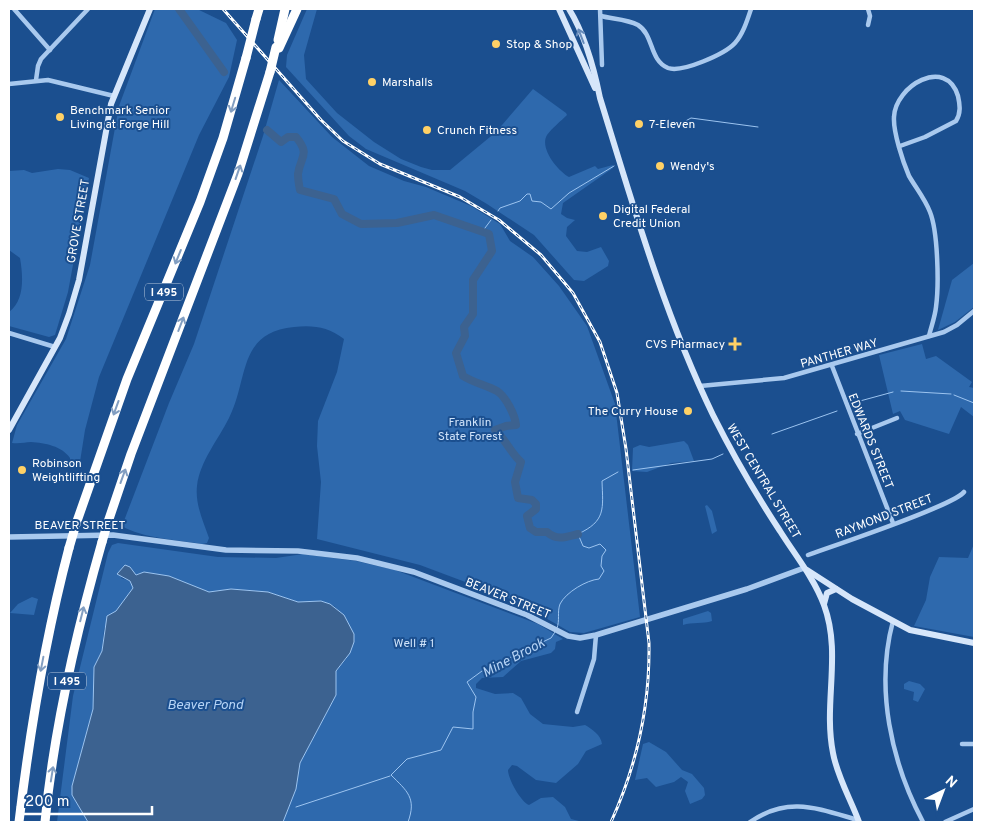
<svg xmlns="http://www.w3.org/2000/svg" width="983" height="831" viewBox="0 0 983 831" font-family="Overpass,sans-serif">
<rect width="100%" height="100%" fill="#1b4f8f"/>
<g fill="#2e69ad">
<path d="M155,9H197L226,23L237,40L229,77L199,135L99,377L85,430L79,468L70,465V458C62,446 45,443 31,442C25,442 20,444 12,443L17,425L66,339L90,265L119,106Z"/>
<path d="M307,9H317L304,55L306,79L337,113L374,142L401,159L421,167L432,170H450L496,132L533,89L566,113L567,115C561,121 552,128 547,135C539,148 558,171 569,177L595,166L598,169L613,165V168L563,203L561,214L567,218L575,220L567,227L566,236L577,251L587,252L601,247L609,261L608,266L584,281L574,280L534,235L487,204L465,191L366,149L349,136L286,67L287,55Z"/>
<path d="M279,80L332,137L369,166L404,181L426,187L471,206L500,224L510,241L533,257L559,286L587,326L615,404L640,617L584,633L570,632L516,601L420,565L317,539L321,482L317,446L318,421L337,372L344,339C328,327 314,325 294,327C237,333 249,378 229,418C218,440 200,461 197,486C195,504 203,521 209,538L207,543L202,544C179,540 141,538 122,526L169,403L194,344L263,136Z"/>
<path d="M58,169L70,170L89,178L68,292L55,335L49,337L9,326V312C25,300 23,276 20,258L9,250V171L24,170L32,173Z"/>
<polygon points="974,263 974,307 955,322 938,330 952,280"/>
<polygon points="922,344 926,359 936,356 972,382 969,387 974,388 974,417 961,407 949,434 905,420 900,411 893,414 879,355"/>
<polygon points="684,441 688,445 694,461 671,463 647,472 632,471 633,448 640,445 649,447"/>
<polygon points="707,505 712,511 717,531 712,534 705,506"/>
<path d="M118,543L218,557L276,558L303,554L356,561L395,570L538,624L563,639L556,642L555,649L551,653L521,661L503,677L482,678L476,684V688L495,694L513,693L521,698L530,714L543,724L573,727L585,725C592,729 601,735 602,744L586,751L578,764L556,783L536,780L517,766L512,765L508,770C508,779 521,802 529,805L541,798L553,797L565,807L571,819L583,822H283L296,789L300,763L336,695V671L347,658V620L334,606L321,601L298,602L268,592L231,589L209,592L169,576L144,572L135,575L130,567L121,578L130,581L133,588L116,612L111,614L104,629L102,651L94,667L93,709L72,786V795L88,822H57L73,696L108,553L112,545Z"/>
<polygon points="974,544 974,637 914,626 926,600 930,577 939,557 968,558"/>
<polygon points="32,597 38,599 34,615 10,613 18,604"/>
<path d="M708,611L711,613L712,621C703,624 692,622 683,625V619Z"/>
<polygon points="909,681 920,684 925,689 918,702 913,700 914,692 904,689 904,684"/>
<polygon points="649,742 666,752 682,770 692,774 704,788 705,795 702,799 690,804 685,791 688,782 681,777 674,782 656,787 647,778 635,780 643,744"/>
</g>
<polygon fill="#3c6290" stroke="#9cc4f0" points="125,565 130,567 136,575 144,572 169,576 209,592 231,589 268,592 298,602 321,601 330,604 344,615 354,634 354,642 350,653 336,671 336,695 300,763 296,789 283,822 88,822 72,795 72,786 93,709 94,667 102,651 107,616 116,611 133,588 130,581 117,574"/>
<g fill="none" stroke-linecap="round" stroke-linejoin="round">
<g stroke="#9cc4f0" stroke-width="1">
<polyline points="680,124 691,118 758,127"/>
<polyline points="498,211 500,208 520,201 527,194 530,194 532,201 541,202 551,209 569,193 614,166"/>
<polyline points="482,232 491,220"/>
<polyline points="901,391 951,394"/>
<polyline points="954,395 974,403"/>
<polyline points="860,401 893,392"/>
<polyline points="772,434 837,411"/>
<polyline points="633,470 712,459 723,454"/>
<path d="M557,628C560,621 557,612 560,604C566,592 587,580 599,579L604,571L601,566L602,556L606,550L600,544L589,548L583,546L578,534C606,521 603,509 602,481L618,472"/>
<polyline points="296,807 390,776"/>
<path d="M408,822C417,798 407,791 391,775L407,759L441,750L453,727L473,729V712L476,697L467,682L482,671L551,638L555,632"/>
</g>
<g stroke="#3c6290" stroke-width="8">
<polyline points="179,9 224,72"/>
<path d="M267,130L281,142L288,137H296C311,155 300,157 298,174C298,179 299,185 300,190L334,199L342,214L361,224L397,223L434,215L489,234L492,251L473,280V314L464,327L465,336L456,353L463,376C474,383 486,385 497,391C506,397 515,415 516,425L506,426L495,430C506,440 510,452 521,462L515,482L518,498L532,500L536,504V509L527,516L530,528L536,532H547C557,541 566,537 578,534"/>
</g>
<g stroke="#a9c9ee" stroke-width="4.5">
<polyline points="14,9 50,50"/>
<polyline points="600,9 602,65"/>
<polyline points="868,9 870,16 868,25"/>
<path d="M601,16C612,19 627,19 638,25C654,35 649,60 668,68C682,73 725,54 735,43C743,34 747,21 751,9"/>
<polyline points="36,80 38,66 41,59 88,9"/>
<polyline points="9,84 48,80 114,96"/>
<path d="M900,146L925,137L956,121C961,113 960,105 958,96C946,56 895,86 894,117C893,132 903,162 909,176C916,188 925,199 930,212C938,232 939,285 936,307C935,317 931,327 929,336"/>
<polyline points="9,333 55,347"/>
<polyline points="832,366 893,523"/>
<polyline points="700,386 784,378 944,332 957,325 974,311"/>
<polyline points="857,434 897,418"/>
<path d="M808,555C833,546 953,506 964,492"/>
<path d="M893,621C875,688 891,762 923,822"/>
<polyline points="577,712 594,659 596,635"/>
<polyline points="962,744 974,744"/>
<path d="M750,822C788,796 816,808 858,820"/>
<polyline points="945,822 974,809"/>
</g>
<polyline stroke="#a9c9ee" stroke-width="5.5" points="9,537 113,535 226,550 298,551 357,558 414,572 527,615 568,636 580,638 596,635 747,589 804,568"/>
<g stroke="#d6e6fa" stroke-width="6">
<polyline points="559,9 595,88"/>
<path d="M569,9C585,35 594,68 600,98C633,205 664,314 713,415C733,455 755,493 780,531C795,555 814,578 824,605C842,654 823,703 833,753C837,776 851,800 859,822"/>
<polyline points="9,430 60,338 69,314 79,280 111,104 150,9"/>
<polyline points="807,570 852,599 910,630 974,643"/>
<polyline points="824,604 827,593 836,589"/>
</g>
<g stroke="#fff" stroke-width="9">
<polyline points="256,19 259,9"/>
<polyline points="278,40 285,9"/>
<polyline points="279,48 297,9"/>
<polyline points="108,522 131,454 238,174 270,72"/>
<polyline points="76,524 127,379 200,202 223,138 246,58"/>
<path d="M19,822C30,730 45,639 69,548"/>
<path d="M45,822C54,727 76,633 102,542"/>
</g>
<g stroke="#fff" stroke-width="3">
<path id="rail" d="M223,9L321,120L343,141L380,164L460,197L499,220L541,255L573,293L600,342L617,393L626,449L649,643C650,706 637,765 611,822"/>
</g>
<use href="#rail" stroke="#1b4f8f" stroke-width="1" stroke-dasharray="4" stroke-linecap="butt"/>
<g stroke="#fff" stroke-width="9">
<polyline points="246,58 256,19"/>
<polyline points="270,72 276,47"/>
<polyline points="102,542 108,522"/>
<polyline points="69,548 76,524"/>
</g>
</g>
<defs><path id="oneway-shaft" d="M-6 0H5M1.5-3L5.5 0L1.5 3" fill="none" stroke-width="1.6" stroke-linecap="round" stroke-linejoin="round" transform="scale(1.25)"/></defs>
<use stroke="#668bba" href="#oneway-shaft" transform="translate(581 36) rotate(-111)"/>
<g stroke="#829ec1">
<use href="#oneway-shaft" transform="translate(233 105) rotate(107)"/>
<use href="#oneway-shaft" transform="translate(238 172) rotate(-71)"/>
<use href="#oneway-shaft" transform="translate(178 257) rotate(112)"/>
<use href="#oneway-shaft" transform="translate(181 324) rotate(-69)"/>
<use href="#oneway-shaft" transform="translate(116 408) rotate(110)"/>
<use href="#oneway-shaft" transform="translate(123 476) rotate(-70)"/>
<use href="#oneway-shaft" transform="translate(82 614) rotate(-76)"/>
<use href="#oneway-shaft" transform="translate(42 664) rotate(101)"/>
<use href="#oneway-shaft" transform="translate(52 774) rotate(-81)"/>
</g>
<g fill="#ffd166" stroke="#1b4f8f" stroke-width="2">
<circle cx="496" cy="44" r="5"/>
<circle cx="372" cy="82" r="5"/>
<circle cx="60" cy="117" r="5"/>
<circle cx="639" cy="124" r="5"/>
<circle cx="427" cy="130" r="5"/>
<circle cx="660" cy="166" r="5"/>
<circle cx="603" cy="216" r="5"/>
<path d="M732.5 336.5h5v5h5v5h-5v5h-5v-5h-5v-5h5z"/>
<circle cx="688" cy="411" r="5"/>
<circle cx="22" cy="470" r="5"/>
</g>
<g text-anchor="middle" stroke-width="4" stroke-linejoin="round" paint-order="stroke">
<g fill="#1b4f8f" stroke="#bbcadd" stroke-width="1">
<rect x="145" y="283.5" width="38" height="17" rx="4"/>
<rect x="48" y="672.5" width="38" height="17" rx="4"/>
</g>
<g font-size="11" font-weight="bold" fill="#fff">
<text x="164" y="296">I 495</text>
<text x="67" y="685">I 495</text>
</g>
<g font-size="12" fill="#fff" stroke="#1b4f8f" text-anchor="start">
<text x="506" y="48">Stop &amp; Shop</text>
<text x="382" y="86">Marshalls</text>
<text x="70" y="114">Benchmark Senior<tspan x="70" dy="14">Living at Forge Hill</tspan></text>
<text x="649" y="128">7-Eleven</text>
<text x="437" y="134">Crunch Fitness</text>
<text x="670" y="170">Wendy's</text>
<text x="613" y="213">Digital Federal<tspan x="613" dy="14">Credit Union</tspan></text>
<text x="725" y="348" text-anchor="end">CVS Pharmacy</text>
<text x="678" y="415" text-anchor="end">The Curry House</text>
<text x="32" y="467">Robinson<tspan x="32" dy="14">Weightlifting</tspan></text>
</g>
<g font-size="12" fill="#fff" stroke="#1b4f8f">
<text transform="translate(78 221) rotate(-80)" y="4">GROVE STREET</text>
<text transform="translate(839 353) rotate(-16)" y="4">PANTHER WAY</text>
<text transform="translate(871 441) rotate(68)" y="4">EDWARDS STREET</text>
<text transform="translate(764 481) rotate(59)" y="4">WEST CENTRAL STREET</text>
<text transform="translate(884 516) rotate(-21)" y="4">RAYMOND STREET</text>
<text x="80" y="529">BEAVER STREET</text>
<text transform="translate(508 598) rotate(22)" y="4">BEAVER STREET</text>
</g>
<g font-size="12" fill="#cfe3fa" stroke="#1b4f8f">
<text x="470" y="426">Franklin<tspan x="470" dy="14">State Forest</tspan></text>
<text x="414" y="647">Well # 1</text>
</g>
<g font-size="14" font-style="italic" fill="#b5d3f5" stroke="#1b4f8f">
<text transform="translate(513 657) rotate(-28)" y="5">Mine Brook</text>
<text x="205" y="709">Beaver Pond</text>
</g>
</g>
<rect width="983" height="831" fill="none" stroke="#ffffff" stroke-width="20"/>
<g transform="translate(943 791) rotate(42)" stroke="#1b4f8f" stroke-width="4" paint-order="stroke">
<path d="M0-4L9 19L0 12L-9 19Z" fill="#ffffff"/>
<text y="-8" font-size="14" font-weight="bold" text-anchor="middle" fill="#ffffff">N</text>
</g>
<path d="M18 806v8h134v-8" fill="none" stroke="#ffffff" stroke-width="2.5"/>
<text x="25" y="806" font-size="15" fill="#ffffff" stroke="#1b4f8f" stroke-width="4" paint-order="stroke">200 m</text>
</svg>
